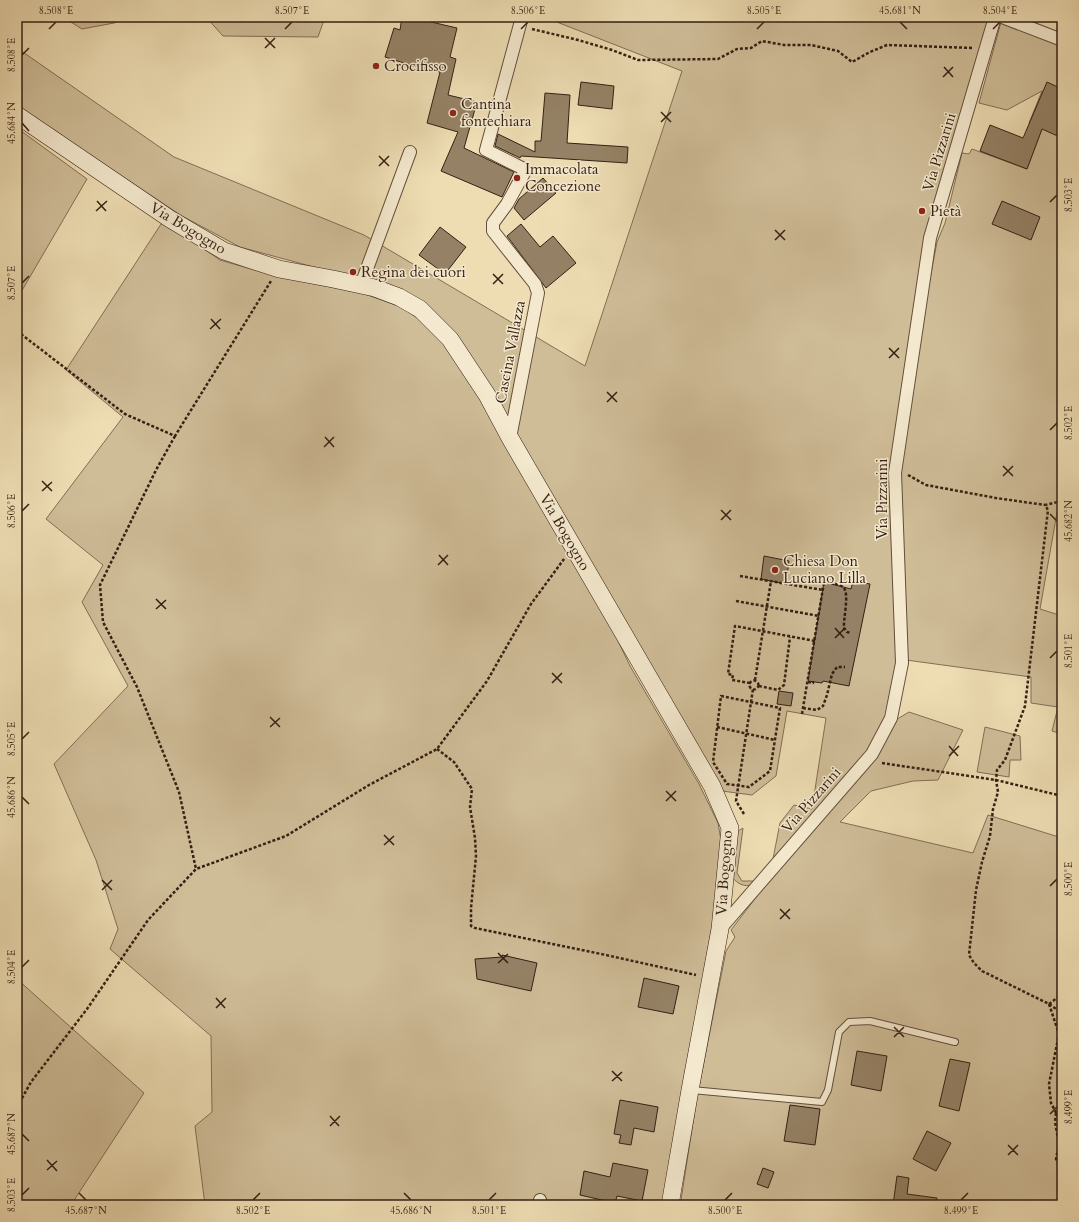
<svg xmlns="http://www.w3.org/2000/svg" width="1079" height="1222" viewBox="0 0 1079 1222" font-family="Cardo,serif">
<rect width="100%" height="100%" fill="#eeddb3"/>
<filter id="stains"><feTurbulence type="fractalNoise" baseFrequency=".005" numOctaves="4"/><feColorMatrix values="0 0 0 0 .2 0 0 0 0 .09 0 0 0 0 .02 0 0 0 .5 -.17"/></filter>
<radialGradient id="worn" r=".72"><stop offset=".6" stop-color="#630" stop-opacity="0"/><stop offset="1" stop-color="#630" stop-opacity=".3"/></radialGradient>
<g fill="#cfbd98" stroke="#826e56">
<polygon points="63,17 128,17 114,23 82,29"/>
<polygon points="206,17 325,17 318,37 223,36"/>
<polygon points="544,17 991,17 928,236 893,473 897,666 886,718 870,749 772,864 780,823 794,805 812,809 826,718 787,711 776,776 752,795 722,791 452,331 336,273 240,247 182,216 17,107 17,48 174,157 364,235 585,366 682,71"/>
<polygon points="1019,17 1040,17 1036,24"/>
<polygon points="1001,22 1062,45 1062,506 1058,507 1040,609 1062,616 1062,734 1052,731 1058,707 1031,703 1031,677 906,660 898,487 919,336 937,242 945,223 962,153 969,154 972,149 1027,169 1042,129 1029,123 1042,91 1007,110 979,103"/>
<polygon points="17,128 87,179 17,299"/>
<polygon points="163,221 220,260 275,276 362,293 401,307 423,322 446,344 487,411 573,547 630,666 699,784 718,823 724,858 663,1205 205,1205 195,1126 212,1112 211,1036 110,949 118,929 96,860 54,764 128,686 82,602 103,565 46,519 123,417 66,370"/>
<polygon points="909,712 963,730 938,780 913,781 871,791 840,822 973,853 988,815 1062,838 1062,1205 690,1205 681,1200 697,1097 726,951 735,937 731,930 783,862 863,770 879,754 894,721"/>
<polygon points="985,727 1020,736 1021,760 1010,760 1009,777 977,772"/>
<path d="M743,828L737,873L742,881H755L753,885C743,887 738,884 732,877L738,831Z"/>
<polygon points="17,979 144,1093 71,1205 17,1205"/>
</g>
<g fill="#958266" stroke="#351f13">
<polygon points="402,17 428,17 427,21 457,28 450,57 456,59 448,95 477,102 464,148 514,172 502,197 441,171 458,132 427,123 440,72 413,66 385,57 394,28 400,30"/>
<polygon points="581,82 614,86 612,109 578,105"/>
<polygon points="1047,82 1062,89 1062,138 1042,129 1027,169 980,151 990,125 1023,138"/>
<polygon points="545,93 570,95 567,143 628,147 627,163 521,156 520,158 495,146 498,134 535,152 535,141 541,141"/>
<polygon points="543,178 556,193 524,220 514,208 519,199"/>
<polygon points="1002,201 1040,217 1031,240 992,224"/>
<polygon points="521,224 540,247 553,236 576,263 546,288 507,236"/>
<polygon points="440,227 466,247 445,274 419,255"/>
<polygon points="764,556 789,561 786,584 761,579"/>
<polygon points="853,581 870,584 849,686 823,681 822,683 808,681 824,582 851,589"/>
<polygon points="779,691 793,693 791,706 777,704"/>
<polygon points="502,955 537,963 531,991 477,979 475,959 502,957"/>
<polygon points="644,978 679,986 673,1014 638,1007"/>
<polygon points="857,1051 887,1056 881,1091 851,1085"/>
<polygon points="950,1059 970,1063 959,1111 939,1106"/>
<polygon points="620,1100 658,1107 654,1132 634,1128 631,1145 619,1143 621,1135 614,1134"/>
<polygon points="790,1105 820,1109 815,1145 784,1141"/>
<polygon points="927,1131 951,1143 936,1171 913,1159"/>
<polygon points="613,1163 648,1170 642,1201 617,1196 615,1203 580,1195 584,1171 610,1177"/>
<polygon points="763,1168 774,1172 768,1188 757,1184"/>
<polygon points="897,1176 909,1178 907,1194 937,1198 936,1205 893,1205"/>
</g>
<g fill="none" stroke-linecap="round" stroke-linejoin="round">
<g stroke="#634e3b" stroke-width="8">
<polyline id="service" points="692,1090 822,1102 828,1090 839,1032 849,1022 870,1021 955,1042"/>
</g>
<g stroke="#634e3b" stroke-width="14">
<g id="minor">
<polyline points="1002,17 1062,40"/>
<polyline points="361,285 410,152"/>
<polyline points="510,438 538,293 535,284 493,231 493,223 507,204 524,173 524,170 522,168 486,150 522,17"/>
<polyline points="720,929 872,754 891,718 902,663 895,473 930,238 995,17"/>
<polyline points="539,1205 540,1200"/>
</g>
</g>
<g stroke="#351f13" stroke-width="18">
<polyline id="secondary" points="17,115 170,219 224,251 279,269 333,279 375,288 399,297 420,309 450,339 487,395 510,438 712,786 730,828 720,929 690,1090 670,1205"/>
</g>
<g stroke="#351f13" stroke-width="2.5" stroke-dasharray="3 2" stroke-linecap="butt">
<polyline points="532,29 578,40 612,50 638,60 718,59 737,49 751,48 762,41 784,45 811,45 838,51 852,62 870,52 887,45 973,48"/>
<polyline points="17,331 125,414 175,436 271,281"/>
<polyline points="175,436 156,470 100,585 103,622 137,687 179,792 196,869"/>
<polyline points="908,475 926,485 996,498 1045,505"/>
<polyline points="1062,501 1045,505 1048,510 1025,706 1005,760 997,770 996,780 998,792 993,809 990,836 982,862 976,890 969,955 974,963 982,971 1049,1004 1062,1013"/>
<polyline points="740,576 823,590"/>
<polyline points="736,601 819,616"/>
<polyline points="755,680 771,581"/>
<circle cx="754" cy="685" r="4.5"/>
<polyline points="808,682 813,683 813,681"/>
<polyline points="750,683 732,680 733,675 728,674 735,626 815,641"/>
<polyline points="759,686 778,690 784,685 790,637"/>
<polygon points="721,696 780,708 770,771 749,787 727,784 713,762"/>
<polyline points="803,708 817,710 823,706 827,695 832,674 837,667 845,667"/>
<path d="M802,714L824,582C830,583 839,584 843,587C850,592 843,620 844,628L847,632L851,633"/>
<polyline points="717,727 775,740"/>
<polyline points="437,749 454,762 472,789 470,807 475,838 476,856 471,908 471,926 475,928 606,955 696,975"/>
<polyline points="882,763 996,780 1062,796"/>
<polyline points="744,814 736,801 753,689"/>
<polyline points="1049,1004 1059,1034 1049,1084 1051,1103 1062,1124"/>
<polyline points="1049,1004 1062,994"/>
<polyline points="17,1107 31,1082 87,1009 148,920 196,869 286,836 369,785 437,749 487,681 531,604 564,559"/>
<polyline points="1056,1113 1055,1122 1059,1144 1056,1159 1062,1172"/>
</g>
<use href="#service" stroke="#f4e9ce" stroke-width="6"/>
<use href="#minor" stroke="#f4e9ce" stroke-width="12"/>
<use href="#secondary" stroke="#f4e9ce" stroke-width="17"/>
</g>
<path fill="none" stroke="#351f13" stroke-width="1.5" d="M900,22L907,29M49,29L56,22M285,29L292,22M521,29L528,22M757,29L764,22M993,29L1000,22M265,38L275,48M265,48L275,38M22,55L29,48M944,67L953,77M943,77L953,67M661,112L671,122M661,122L671,112M22,123L29,131M379,156L389,166M379,166L389,156M97,201L106,211M1050,202L1057,195M96,211L107,201M775,230L785,240M775,240L785,230M493,274L503,284M22,283L29,276M493,284L503,274M211,319L220,329M210,329L221,319M889,348L899,358M889,358L899,348M607,392L617,402M607,402L617,392M1050,430L1057,423M325,437L334,447M324,447L334,437M1003,466L1013,476M1003,476L1013,466M42,481L52,491M42,491L52,482M721,510L731,520M22,511L29,504M1050,514L1057,521M721,520L731,510M439,555L448,565M438,565L448,555M156,599L166,609M156,609L166,600M835,628L844,638M835,638L845,628M1050,658L1057,651M552,673L562,683M552,683L562,673M270,717L280,727M270,727L280,718M22,739L29,732M949,746L958,756M949,756L959,746M666,791L676,801M22,797L29,804M666,801L676,791M384,835L394,845M384,845L394,836M102,880L112,890M1050,886L1057,879M102,890L112,880M780,909L790,919M780,919L790,909M498,953L508,963M498,963L508,954M22,967L29,960M216,998L225,1008M216,1008L226,998M894,1027L904,1037M894,1037L904,1027M612,1071L622,1081M612,1081L622,1072M1050,1114L1057,1107M330,1116L339,1126M330,1126L340,1116M22,1134L29,1141M1008,1145L1018,1155M1008,1155L1018,1145M47,1160L57,1171M47,1170L57,1161M79,1193L86,1200M404,1193L411,1200M22,1195L29,1188M253,1200L260,1193M489,1200L496,1193M725,1200L732,1193M961,1200L968,1193"/>
<g fill="#8f2418" stroke="#f4e9ce" stroke-width="1.5">
<circle cx="376" cy="66" r="4"/>
<circle cx="453" cy="113" r="4"/>
<circle cx="517" cy="178" r="4"/>
<circle cx="922" cy="211" r="4"/>
<circle cx="353" cy="272" r="4"/>
<circle cx="775" cy="570" r="4"/>
</g>
<g text-anchor="middle" stroke-width="3" stroke-linejoin="round" paint-order="stroke">
<g font-size="15" fill="#351f13" stroke="#f4e9ce" text-anchor="start">
<text x="384" y="71">Crocifisso</text>
<text x="461" y="109">Cantina<tspan x="461" dy="17">fontechiara</tspan></text>
<text x="525" y="174">Immacolata<tspan x="525" dy="17">Concezione</tspan></text>
<text x="930" y="216">Pietà</text>
<text x="361" y="277">Regina dei cuori</text>
<text x="783" y="566">Chiesa Don<tspan x="783" dy="17">Luciano Lilla</tspan></text>
</g>
<g font-size="15" fill="#351f13" stroke="#f4e9ce">
<text transform="translate(939 152) rotate(-73)" y="5">Via Pizzarini</text>
<text transform="translate(188 228) rotate(31)" y="5">Via Bogogno</text>
<text transform="translate(510 352) rotate(-79)" y="5">Cascina Vallazza</text>
<text transform="translate(882 499) rotate(-90)" y="5">Via Pizzarini</text>
<text transform="translate(565 532) rotate(60)" y="5">Via Bogogno</text>
<text transform="translate(811 800) rotate(-49)" y="5">Via Pizzarini</text>
<text transform="translate(724 873) rotate(-86)" y="5">Via Bogogno</text>
</g>
</g>
<rect width="1079" height="1222" fill="none" stroke="#eeddb3" stroke-width="44"/>
<rect x="22" y="22" width="1035" height="1178" fill="none" stroke="#351f13" stroke-width="1.5"/>
<g font-size="10" text-anchor="middle" fill="#351f13">
<text x="56" y="14">8.508°E</text>
<text x="292" y="14">8.507°E</text>
<text x="528" y="14">8.506°E</text>
<text x="764" y="14">8.505°E</text>
<text x="900" y="14">45.681°N</text>
<text x="1000" y="14">8.504°E</text>
<text transform="translate(11 55) rotate(-90)" y="4">8.508°E</text>
<text transform="translate(11 123) rotate(-90)" y="4">45.684°N</text>
<text transform="translate(1068 195) rotate(-90)" y="4">8.503°E</text>
<text transform="translate(11 283) rotate(-90)" y="4">8.507°E</text>
<text transform="translate(1068 423) rotate(-90)" y="4">8.502°E</text>
<text transform="translate(11 511) rotate(-90)" y="4">8.506°E</text>
<text transform="translate(1068 521) rotate(-90)" y="4">45.682°N</text>
<text transform="translate(1068 651) rotate(-90)" y="4">8.501°E</text>
<text transform="translate(11 739) rotate(-90)" y="4">8.505°E</text>
<text transform="translate(11 797) rotate(-90)" y="4">45.686°N</text>
<text transform="translate(1068 879) rotate(-90)" y="4">8.500°E</text>
<text transform="translate(11 967) rotate(-90)" y="4">8.504°E</text>
<text transform="translate(1068 1107) rotate(-90)" y="4">8.499°E</text>
<text transform="translate(11 1134) rotate(-90)" y="4">45.687°N</text>
<text transform="translate(11 1195) rotate(-90)" y="4">8.503°E</text>
<text x="86" y="1214">45.687°N</text>
<text x="253" y="1214">8.502°E</text>
<text x="411" y="1214">45.686°N</text>
<text x="489" y="1214">8.501°E</text>
<text x="725" y="1214">8.500°E</text>
<text x="961" y="1214">8.499°E</text>
</g>
<rect width="100%" height="100%" filter="url(#stains)"/>
<rect width="100%" height="100%" fill="url(#worn)"/>
</svg>
